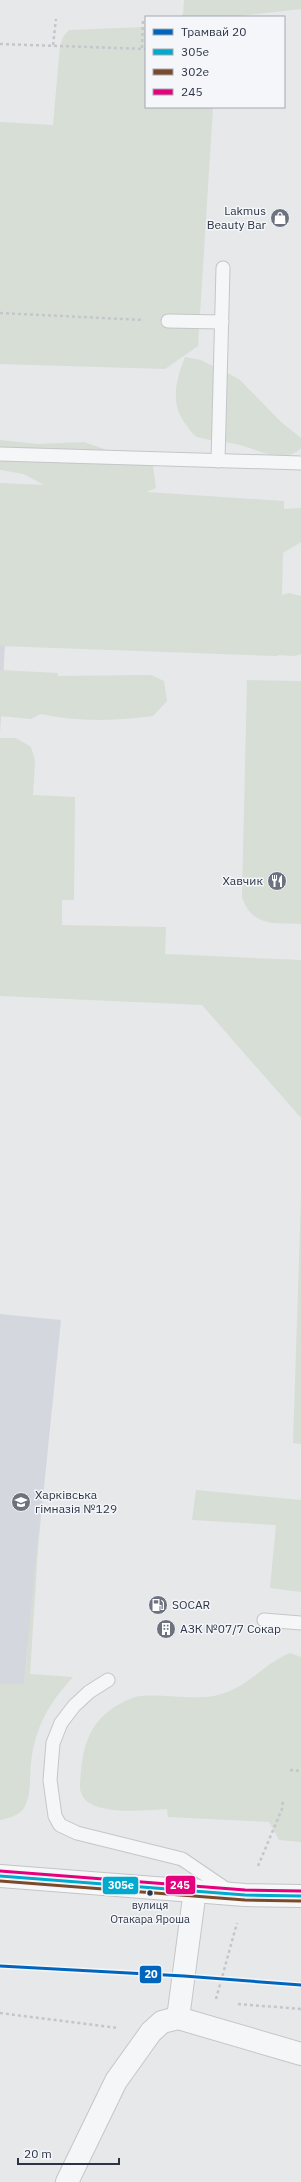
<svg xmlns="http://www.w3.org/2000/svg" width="301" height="2182" viewBox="0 0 301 2182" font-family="'IBM Plex Sans',sans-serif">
<rect width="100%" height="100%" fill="#e6e8ea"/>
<g fill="#d4d7dd">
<polygon points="0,590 8,591 0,733"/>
<polygon points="0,1314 61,1320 24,1684 0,1684"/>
</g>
<g fill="#d6ded6">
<polygon points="184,0 301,0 301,9 230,17 181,17 183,14"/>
<polygon points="146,27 146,107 213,107 198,346 165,369 0,364 0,122 53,125 60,46 63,37 69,30"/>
<path d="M185,357L201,360L239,379L281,422L301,438V448C284,465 259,450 240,445C226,441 211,441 197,437C193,435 190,430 187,426C169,404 176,380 185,357Z"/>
<polygon points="0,440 38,444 84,442 153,466 156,488 147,492 284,501 284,509 301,508 301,542 283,553 282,595 289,593 301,596 301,654 295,656 278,655 278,656 0,646 0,483 44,485 24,474 0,470"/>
<path d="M0,670L58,673V676L151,675L164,681L167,701L153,716C116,721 78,722 41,714L31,719L0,716Z"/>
<path d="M247,680L301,681V924C274,923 252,927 242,897Z"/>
<polygon points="0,738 16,738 31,747 35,761 33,795 75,797 74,900 62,900 62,925 166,927 165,954 301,960 301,1118 202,1005 0,996"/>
<polygon points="301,1197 301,1444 293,1443"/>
<polygon points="196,1490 301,1500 301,1592 270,1588 276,1525 192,1520"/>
<path d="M41,1502L30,1674L73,1677C49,1703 35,1727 31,1763C29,1778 32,1794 24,1808C19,1816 8,1818 0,1820V1684H24Z"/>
<path d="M290,1653L301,1657V1842L279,1840L269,1822L168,1817L167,1809C147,1810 78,1819 80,1785C82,1754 85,1727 113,1708C121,1703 131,1697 141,1696C165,1694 190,1700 214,1696C248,1689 261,1665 290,1653Z"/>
</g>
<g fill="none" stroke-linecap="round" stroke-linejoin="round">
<g stroke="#c4c6c8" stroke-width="15">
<g id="service">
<polyline points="168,321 222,322"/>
<polyline points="0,454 301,463"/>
<polyline points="218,461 223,268"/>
<polyline points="264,1620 301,1623"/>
<polyline points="108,1680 89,1692 74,1706 61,1723 53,1743 50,1780 55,1816 60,1825 77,1833 182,1859 229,1891"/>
</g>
</g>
<g stroke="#c4c6c8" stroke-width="24">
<g id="minor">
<polyline points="178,2018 195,1890"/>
<polyline points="178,2018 301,2054"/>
<polyline points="67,2182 116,2081 151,2032 162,2022 178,2018"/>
</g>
</g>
<g stroke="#c2c5c8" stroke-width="24">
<polyline id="primary" points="0,1876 245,1895 301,1896"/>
</g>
<g stroke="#c5c6ca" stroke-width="2.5" stroke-dasharray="3 3" stroke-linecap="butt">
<polyline points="0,44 146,49"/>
<polyline points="53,45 56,19"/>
<polyline points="142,48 143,20"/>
<polyline points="0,313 144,320"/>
<polyline points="290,1770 301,1771"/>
<polyline points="258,1866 282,1809 283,1800"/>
<polyline points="216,1999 237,1923"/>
<polyline points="238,2004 301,2009"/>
<polyline points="0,2013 118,2028"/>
</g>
<use href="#service" stroke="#f5f6f7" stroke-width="13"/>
<use href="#minor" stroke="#f5f6f7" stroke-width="22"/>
<use href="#primary" stroke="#f8f8f8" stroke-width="22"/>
<g stroke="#f4f6f9" stroke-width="6">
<polyline id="bus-1" points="0,1876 245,1895 301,1896"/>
</g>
<g stroke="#f4f6f9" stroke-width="6">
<polyline id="bus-2" points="0,1881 245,1900 301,1901"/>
</g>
<g stroke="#f4f6f9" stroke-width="6">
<polyline id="bus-3" points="0,1871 245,1890 301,1891"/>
</g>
<use href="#bus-1" stroke="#00a9ce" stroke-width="3"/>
<use href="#bus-2" stroke="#7a4b2a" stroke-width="3"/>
<use href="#bus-3" stroke="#e5007d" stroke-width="3"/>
<g stroke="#f4f6f9" stroke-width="6">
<polyline id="tram-1" points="0,1966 184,1976 301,1985"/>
</g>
<use href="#tram-1" stroke="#0065bd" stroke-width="3"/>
</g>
<defs>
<g id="shop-disc" transform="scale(1)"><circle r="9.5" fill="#6c737f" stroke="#f4f6f9"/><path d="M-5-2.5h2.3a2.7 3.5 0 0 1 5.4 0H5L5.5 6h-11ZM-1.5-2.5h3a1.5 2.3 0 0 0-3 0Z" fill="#fff"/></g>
<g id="restaurant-disc" transform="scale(1)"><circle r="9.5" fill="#6c737f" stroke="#f4f6f9"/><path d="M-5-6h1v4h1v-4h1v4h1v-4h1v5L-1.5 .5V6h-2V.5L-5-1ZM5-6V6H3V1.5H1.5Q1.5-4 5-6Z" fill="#fff"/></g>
<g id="school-disc" transform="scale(1)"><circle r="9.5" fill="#6c737f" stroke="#f4f6f9"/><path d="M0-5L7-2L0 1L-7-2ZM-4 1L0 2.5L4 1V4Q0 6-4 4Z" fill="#fff"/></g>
<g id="fuel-disc" transform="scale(1)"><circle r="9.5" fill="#6c737f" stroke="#f4f6f9"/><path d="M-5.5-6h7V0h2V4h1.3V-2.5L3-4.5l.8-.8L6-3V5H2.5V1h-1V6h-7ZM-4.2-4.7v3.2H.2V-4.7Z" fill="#fff"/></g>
<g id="building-disc" transform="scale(1)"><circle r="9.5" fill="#6c737f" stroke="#f4f6f9"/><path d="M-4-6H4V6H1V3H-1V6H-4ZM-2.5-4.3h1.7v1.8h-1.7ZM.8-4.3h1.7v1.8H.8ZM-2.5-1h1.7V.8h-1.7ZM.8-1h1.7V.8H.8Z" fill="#fff"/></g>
</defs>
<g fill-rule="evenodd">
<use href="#shop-disc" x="280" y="218"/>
<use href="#restaurant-disc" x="277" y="881"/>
<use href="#school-disc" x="21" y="1502"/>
<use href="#fuel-disc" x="158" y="1605"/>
<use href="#building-disc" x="166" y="1629"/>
</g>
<circle fill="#2b3445" stroke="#f4f6f9" stroke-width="1.5" cx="150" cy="1893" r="3.5"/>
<g text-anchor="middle" stroke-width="3" stroke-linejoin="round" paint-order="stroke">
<g font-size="11" fill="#2b3445" stroke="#f4f6f9">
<text x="150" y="1909">вулиця<tspan x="150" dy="14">Отакара Яроша</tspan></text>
</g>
<g font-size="12" fill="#2b3445" stroke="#f4f6f9" text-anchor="start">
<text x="266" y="215" text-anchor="end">Lakmus<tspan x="266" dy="14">Beauty Bar</tspan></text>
<text x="263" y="885" text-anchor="end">Хавчик</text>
<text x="35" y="1499">Харківська<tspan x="35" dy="14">гімназія №129</tspan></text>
<text x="172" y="1609">SOCAR</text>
<text x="180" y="1633">АЗК №07/7 Сокар</text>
</g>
</g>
<g stroke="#f4f6f9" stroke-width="1.5">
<rect x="165" y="1875" width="31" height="20" rx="4" fill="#e5007d"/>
<rect x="102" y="1876" width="37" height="19" rx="4" fill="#00a9ce"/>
<rect x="139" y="1965" width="23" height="19" rx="4" fill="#0065bd"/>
</g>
<g font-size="11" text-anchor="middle" font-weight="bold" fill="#fff">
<text x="180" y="1889">245</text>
<text x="121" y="1889">305e</text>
<text x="151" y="1978">20</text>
</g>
<rect x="145" y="16" width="140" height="92" fill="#f4f6f9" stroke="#a4a8b1"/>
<rect x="153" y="29" width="20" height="6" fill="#0065bd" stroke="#a4a8b1"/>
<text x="181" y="36" font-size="12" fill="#2b3445">Трамвай 20</text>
<rect x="153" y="49" width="20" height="6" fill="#00a9ce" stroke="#a4a8b1"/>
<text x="181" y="56" font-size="12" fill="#2b3445">305e</text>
<rect x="153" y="69" width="20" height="6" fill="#7a4b2a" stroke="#a4a8b1"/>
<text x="181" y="76" font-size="12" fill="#2b3445">302е</text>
<rect x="153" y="89" width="20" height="6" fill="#e5007d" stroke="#a4a8b1"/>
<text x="181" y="96" font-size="12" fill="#2b3445">245</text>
<path d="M18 2158v6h101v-6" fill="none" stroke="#2b3445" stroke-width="2"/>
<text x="24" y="2158" font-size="12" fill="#2b3445" stroke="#f4f6f9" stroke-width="3" paint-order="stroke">20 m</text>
</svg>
